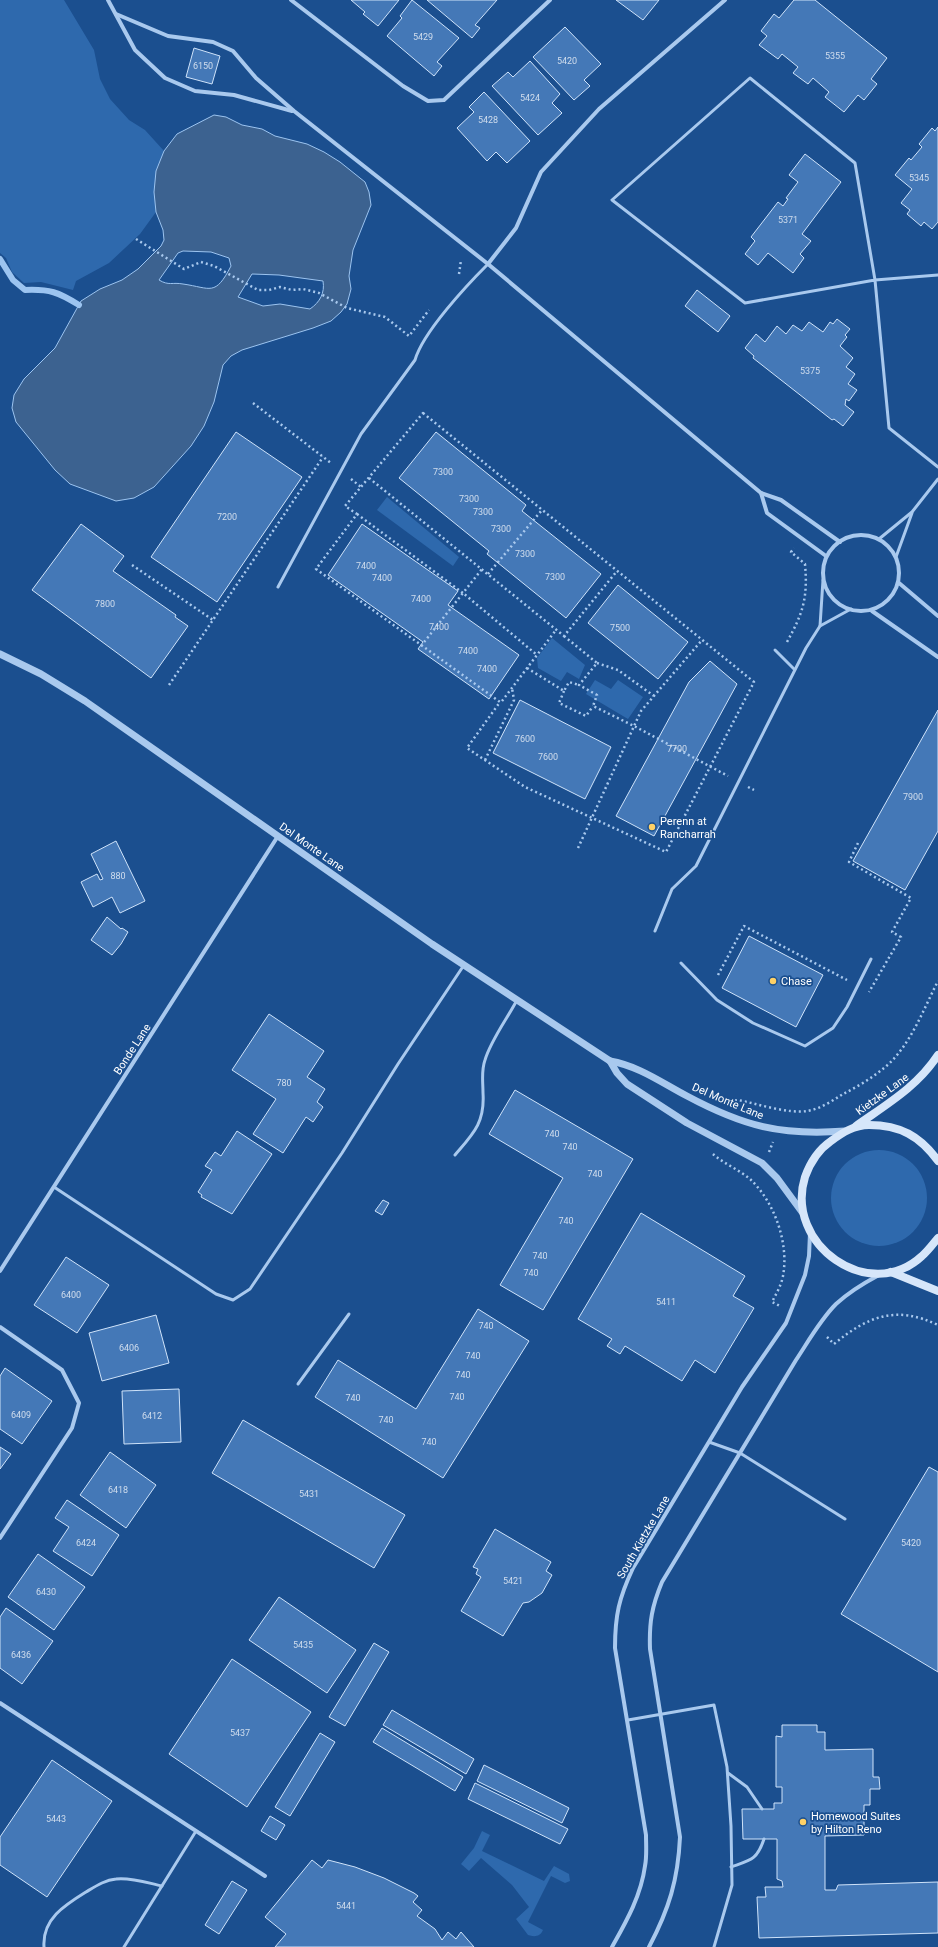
<svg xmlns="http://www.w3.org/2000/svg" width="938" height="1947" viewBox="0 0 938 1947" font-family="Roboto,sans-serif">
<rect width="100%" height="100%" fill="#1b4f8f"/>
<g fill="#2e69ad">
<path d="M0,0H64L94,50L100,79L110,99L129,120L145,130L164,151C156,173 154,188 156,212L140,234L109,263L76,281L73,290L41,282L24,283L12,272L6,258L0,253Z"/>
<polygon points="387,497 459,557 453,566 377,510"/>
<polygon points="552,638 585,665 579,679 567,672 561,681 538,668 537,658"/>
<polygon points="595,680 611,689 618,680 643,697 628,719 586,694"/>
<circle cx="879" cy="1198" r="48"/>
<path d="M482,1831L490,1835L482,1851L544,1881L554,1866L569,1874L570,1881L565,1883L551,1876L528,1922L543,1930C540,1937 534,1937 528,1935L516,1919L529,1907L512,1885L481,1858L469,1871L461,1864L474,1848Z"/>
</g>
<path fill="#3c6290" stroke="#9cc4f0" fill-rule="evenodd" d="M214,115L226,117L242,125L262,129L275,136L307,144L324,152L340,162L365,182L369,192L371,205L353,250L349,276L351,289L347,304L341,312L331,321L313,328L242,350L231,356L223,365L214,402L204,426L191,446L154,487L134,498L116,501L70,484L55,470L16,422L12,408L14,395L24,379L55,348L81,301L100,289L122,280L138,269L161,246L164,240L163,230L156,212L154,192L156,171L164,151L177,134ZM183,251L211,252L229,258L231,266C215,297 211,288 183,284C172,282 169,286 159,280L178,253ZM252,274L279,275L323,281C325,293 320,302 310,309L280,304L263,306L238,297Z"/>
<g fill="none" stroke-linecap="round" stroke-linejoin="round">
<path stroke="#9cc4f0" stroke-width="6" d="M0,259L13,280L25,290C50,289 58,292 79,305"/>
</g>
<g fill="#4478b7" stroke="#cfe3fa">
<polygon points="351,0 399,0 378,26 363,14 365,12"/>
<polygon points="412,0 459,38 437,62 442,66 434,76 387,36 402,18 400,16"/>
<polygon points="427,0 497,0 475,25 480,28 472,38"/>
<polygon points="616,0 659,0 643,20"/>
<polygon points="794,0 815,0 887,58 871,79 877,84 864,100 858,95 844,112 825,97 829,92 813,78 808,84 793,73 798,67 782,54 778,59 759,45 767,36 761,31 774,14 779,18"/>
<polygon points="565,27 601,64 584,80 590,86 574,100 533,57"/>
<polygon points="194,48 220,56 212,84 186,77"/>
<polygon points="530,61 560,94 552,103 562,113 538,135 492,86 508,72 513,77"/>
<polygon points="484,92 530,141 507,163 496,152 487,161 457,128 474,112 469,107"/>
<polygon points="938,127 938,222 932,229 924,222 921,226 907,214 910,210 901,203 912,189 895,175 909,158 911,160 922,147 919,144 932,128 935,131"/>
<polygon points="805,154 841,182 802,234 811,241 800,254 804,258 793,273 768,253 758,265 745,254 755,241 751,237 778,202 783,206 788,199 786,198 798,182 789,175"/>
<polygon points="697,290 730,316 718,332 685,306"/>
<polygon points="837,319 850,329 845,335 847,337 840,346 853,358 846,367 855,374 848,384 857,390 849,401 846,399 845,405 854,412 843,426 834,419 832,420 753,358 754,356 745,348 756,334 765,342 777,326 786,334 793,325 802,331 809,322 823,332 830,322 833,324"/>
<polygon points="236,432 302,477 217,602 151,557"/>
<polygon points="436,432 526,505 522,511 601,574 566,618 487,554 489,551 399,478"/>
<polygon points="81,524 124,556 113,571 176,615 175,617 188,626 151,678 32,590"/>
<polygon points="362,524 458,591 448,605 519,655 489,699 418,649 423,642 328,575"/>
<polygon points="618,585 688,642 658,679 588,623"/>
<polygon points="710,661 737,684 654,836 616,816 689,682"/>
<polygon points="520,700 611,747 585,799 493,753"/>
<polygon points="938,710 938,831 905,890 853,861"/>
<polygon points="116,841 145,901 120,913 112,897 93,907 81,882 97,874 100,880 103,879 91,854"/>
<polygon points="107,917 121,929 122,928 128,932 121,944 112,955 91,940"/>
<polygon points="749,936 823,975 796,1027 722,988"/>
<polygon points="269,1014 324,1051 307,1077 325,1089 317,1102 323,1107 313,1122 306,1117 283,1153 253,1134 276,1099 232,1070"/>
<polygon points="515,1090 633,1159 543,1310 500,1285 563,1178 489,1134"/>
<polygon points="237,1131 272,1154 232,1214 201,1197 202,1195 198,1192 212,1170 205,1166 215,1152 221,1156"/>
<polygon points="383,1200 389,1203 382,1215 375,1211"/>
<polygon points="641,1213 745,1276 733,1296 754,1308 715,1373 695,1360 682,1381 625,1346 620,1354 607,1346 612,1339 578,1319"/>
<polygon points="66,1257 109,1285 77,1333 34,1305"/>
<polygon points="478,1309 529,1341 443,1478 315,1397 338,1360 416,1409"/>
<polygon points="156,1315 169,1363 102,1381 89,1333"/>
<polygon points="5,1368 52,1401 22,1444 0,1429 0,1376"/>
<polygon points="179,1389 181,1442 124,1444 122,1391"/>
<polygon points="243,1420 405,1515 374,1568 212,1473"/>
<polygon points="0,1447 11,1454 0,1469"/>
<polygon points="110,1452 156,1485 126,1528 80,1495"/>
<polygon points="929,1467 938,1472 938,1672 841,1614"/>
<polygon points="67,1500 119,1535 92,1576 53,1551 69,1527 55,1518"/>
<polygon points="495,1529 551,1562 546,1571 552,1575 542,1593 529,1602 523,1603 503,1636 461,1611 481,1577 476,1574 478,1569 473,1567"/>
<polygon points="38,1554 85,1587 54,1630 8,1597"/>
<polygon points="279,1597 356,1650 327,1693 249,1640"/>
<polygon points="6,1608 53,1641 22,1684 0,1668 0,1617"/>
<polygon points="374,1643 389,1652 345,1726 329,1717"/>
<polygon points="232,1659 311,1712 247,1807 169,1754"/>
<polygon points="392,1710 474,1759 466,1774 383,1725"/>
<polygon points="782,1725 817,1725 817,1732 825,1732 825,1750 873,1749 873,1777 879,1777 880,1789 870,1789 870,1805 864,1805 864,1835 825,1836 825,1890 836,1890 838,1885 938,1882 938,1933 759,1938 757,1897 766,1897 765,1887 783,1887 782,1881 777,1879 777,1839 743,1839 742,1809 774,1809 774,1803 782,1803 782,1787 776,1787 776,1736 782,1737"/>
<polygon points="382,1728 463,1777 455,1791 373,1742"/>
<polygon points="320,1733 335,1742 290,1816 275,1807"/>
<polygon points="52,1760 112,1801 47,1897 0,1865 0,1837"/>
<polygon points="484,1765 569,1808 562,1823 477,1781"/>
<polygon points="475,1783 568,1829 560,1844 468,1799"/>
<polygon points="270,1816 285,1825 276,1840 261,1831"/>
<polygon points="312,1860 322,1868 328,1860 355,1867 384,1878 414,1893 418,1896 413,1902 422,1910 417,1916 435,1929 442,1940 448,1932 456,1939 461,1932 474,1947 275,1947 286,1934 265,1917"/>
<polygon points="232,1881 247,1890 219,1934 205,1925"/>
</g>
<g fill="none" stroke-linecap="round" stroke-linejoin="round">
<g stroke="#a9c9ee" stroke-width="2.5" stroke-dasharray="2 3" stroke-linecap="butt">
<polyline points="136,239 184,269 201,262 214,266 258,290 269,290 280,287 292,290 303,289 319,293 347,308 385,317 409,336 429,310"/>
<polyline points="459,274 461,260"/>
<polyline points="253,403 331,463"/>
<polygon points="423,413 754,682 666,852 525,787 467,748 500,702 316,569 357,514 345,506"/>
<polyline points="369,478 564,636 617,571"/>
<polyline points="351,479 361,487"/>
<polyline points="357,514 463,593 482,569"/>
<polyline points="132,565 213,620"/>
<polyline points="488,574 542,510"/>
<polyline points="564,636 597,663 579,685 597,695 593,706 634,726 728,776"/>
<path d="M787,642C803,613 808,598 805,564L791,552L794,548"/>
<polyline points="421,646 463,593 537,655"/>
<polyline points="597,663 618,670 654,696"/>
<polyline points="527,668 564,691 569,682 579,685"/>
<polyline points="169,685 323,457"/>
<polyline points="564,691 559,703 586,716 593,706"/>
<polyline points="502,701 556,630"/>
<polyline points="485,760 514,700 512,688"/>
<polyline points="748,787 754,790"/>
<polyline points="858,843 849,862 911,898 892,932 901,937 869,992"/>
<polyline points="578,848 641,711 702,640"/>
<polyline points="718,975 744,926 847,980"/>
<path d="M730,1101L738,1100C758,1104 788,1114 807,1111C820,1109 832,1101 843,1094C857,1087 872,1078 884,1068C910,1047 923,1010 938,981"/>
<polyline points="769,1152 773,1142"/>
<path d="M713,1154C724,1164 740,1170 751,1180C775,1203 789,1244 783,1276C781,1286 776,1294 772,1302L780,1306"/>
<path d="M827,1337L834,1344C868,1316 896,1305 938,1325"/>
</g>
<g stroke="#a9c9ee" stroke-width="3">
<polyline points="938,275 875,280 745,303 612,200 750,78 855,163 875,280 889,428 938,467"/>
<polyline points="879,539 912,512 938,479"/>
<polyline points="896,557 912,513"/>
<path d="M278,587L361,434L415,360C423,332 467,285 488,264"/>
<polyline points="820,626 823,580"/>
<polyline points="775,650 794,669"/>
<polyline points="655,931 672,889 696,866 806,648 820,626 851,609"/>
<polyline points="681,963 717,1000 753,1023 805,1046 833,1028 847,1007 871,959"/>
<path d="M455,1155C473,1134 485,1123 483,1093C483,1081 481,1071 485,1060C491,1040 507,1019 517,1000"/>
<polyline points="54,1187 216,1294 233,1300 250,1289 342,1153 398,1064 464,965"/>
<polyline points="298,1384 349,1314"/>
<polyline points="709,1442 740,1453 845,1519"/>
<polyline points="628,1720 714,1705 727,1767 731,1826 732,1885 714,1947"/>
<polyline points="728,1773 747,1787 762,1809"/>
<path d="M731,1867C751,1860 757,1860 764,1839"/>
<path d="M44,1947C42,1919 65,1905 86,1892C96,1886 105,1880 116,1879C130,1877 148,1883 162,1886"/>
<polyline points="124,1947 196,1831"/>
</g>
<g stroke="#a9c9ee" stroke-width="4">
<polyline points="108,0 135,50 165,78 195,91 234,95 292,111"/>
<polyline points="291,0 403,86 428,101 444,100 550,0"/>
<polyline points="116,14 168,36 213,42 233,51 256,78 294,111 488,264 761,493 781,500 840,542"/>
<polyline points="488,264 516,228 541,172 599,109 725,0"/>
<polyline points="761,493 767,513 826,556"/>
<circle cx="861" cy="573" r="38"/>
<polyline points="899,583 938,616"/>
<polyline points="872,611 938,657"/>
<polyline points="0,1271 278,836"/>
<polyline points="0,1327 62,1370 79,1403 72,1428 0,1538"/>
<polyline points="0,1703 265,1876"/>
<path d="M612,1947C626,1922 641,1896 645,1866C647,1856 646,1845 646,1835L615,1648C615,1615 619,1598 633,1568L742,1387L786,1323L805,1275L809,1256L810,1233"/>
<path d="M649,1947C669,1909 678,1880 680,1837L650,1649C649,1622 652,1606 662,1582L796,1360C808,1342 820,1320 836,1304C849,1292 864,1283 879,1275"/>
</g>
<g stroke="#a9c9ee" stroke-width="7">
<path d="M0,654L41,674L85,701L432,944L610,1061C639,1066 662,1083 687,1096C743,1126 781,1136 845,1131"/>
<polyline points="610,1061 617,1073 627,1084 687,1123 762,1163 777,1178 802,1212"/>
</g>
<g stroke="#d6e6fa" stroke-width="8">
<path d="M856,1126C887,1104 917,1087 938,1055"/>
<path d="M938,1161C920,1136 900,1125 869,1125C854,1125 842,1133 831,1141C818,1150 810,1163 805,1177C784,1244 869,1305 922,1256C928,1251 933,1244 938,1238"/>
<polyline points="891,1272 938,1291"/>
</g>
</g>
<g fill="#ffd166" stroke="#1b4f8f" stroke-width="1.5">
<circle cx="652" cy="827" r="4"/>
<circle cx="773" cy="981" r="4"/>
<circle cx="803" cy="1822" r="4"/>
</g>
<g text-anchor="middle" stroke-width="3.5" stroke-linejoin="round" paint-order="stroke">
<g font-size="9" fill="#d0dded">
<text x="423" y="40">5429</text>
<text x="835" y="59">5355</text>
<text x="567" y="64">5420</text>
<text x="203" y="69">6150</text>
<text x="530" y="101">5424</text>
<text x="488" y="123">5428</text>
<text x="919" y="181">5345</text>
<text x="788" y="223">5371</text>
<text x="810" y="374">5375</text>
<text x="443" y="475">7300</text>
<text x="469" y="502">7300</text>
<text x="483" y="515">7300</text>
<text x="227" y="520">7200</text>
<text x="501" y="532">7300</text>
<text x="525" y="557">7300</text>
<text x="366" y="569">7400</text>
<text x="555" y="580">7300</text>
<text x="382" y="581">7400</text>
<text x="421" y="602">7400</text>
<text x="105" y="607">7800</text>
<text x="439" y="630">7400</text>
<text x="620" y="631">7500</text>
<text x="468" y="654">7400</text>
<text x="487" y="672">7400</text>
<text x="525" y="742">7600</text>
<text x="677" y="752">7700</text>
<text x="548" y="760">7600</text>
<text x="913" y="800">7900</text>
<text x="118" y="879">880</text>
<text x="284" y="1086">780</text>
<text x="552" y="1137">740</text>
<text x="570" y="1150">740</text>
<text x="595" y="1177">740</text>
<text x="566" y="1224">740</text>
<text x="540" y="1259">740</text>
<text x="531" y="1276">740</text>
<text x="71" y="1298">6400</text>
<text x="666" y="1305">5411</text>
<text x="486" y="1329">740</text>
<text x="129" y="1351">6406</text>
<text x="473" y="1359">740</text>
<text x="463" y="1378">740</text>
<text x="457" y="1400">740</text>
<text x="353" y="1401">740</text>
<text x="21" y="1418">6409</text>
<text x="152" y="1419">6412</text>
<text x="386" y="1423">740</text>
<text x="429" y="1445">740</text>
<text x="118" y="1493">6418</text>
<text x="309" y="1497">5431</text>
<text x="86" y="1546">6424</text>
<text x="911" y="1546">5420</text>
<text x="513" y="1584">5421</text>
<text x="46" y="1595">6430</text>
<text x="303" y="1648">5435</text>
<text x="21" y="1658">6436</text>
<text x="240" y="1736">5437</text>
<text x="56" y="1822">5443</text>
<text x="346" y="1909">5441</text>
</g>
<g font-size="11" fill="#fff" stroke="#1b4f8f" text-anchor="start">
<text x="660" y="825">Perenn at<tspan x="660" dy="13">Rancharrah</tspan></text>
<text x="781" y="985">Chase</text>
<text x="811" y="1820">Homewood Suites<tspan x="811" dy="13">by Hilton Reno</tspan></text>
</g>
<g font-size="11" fill="#fff" stroke="#1b4f8f">
<text transform="translate(312 847) rotate(35)" y="4">Del Monte Lane</text>
<text transform="translate(132 1049) rotate(-57)" y="4">Bonde Lane</text>
<text transform="translate(882 1094) rotate(-36)" y="4">Kietzke Lane</text>
<text transform="translate(728 1101) rotate(23)" y="4">Del Monte Lane</text>
<text transform="translate(643 1537) rotate(-60)" y="4">South Kietzke Lane</text>
</g>
</g>
</svg>
